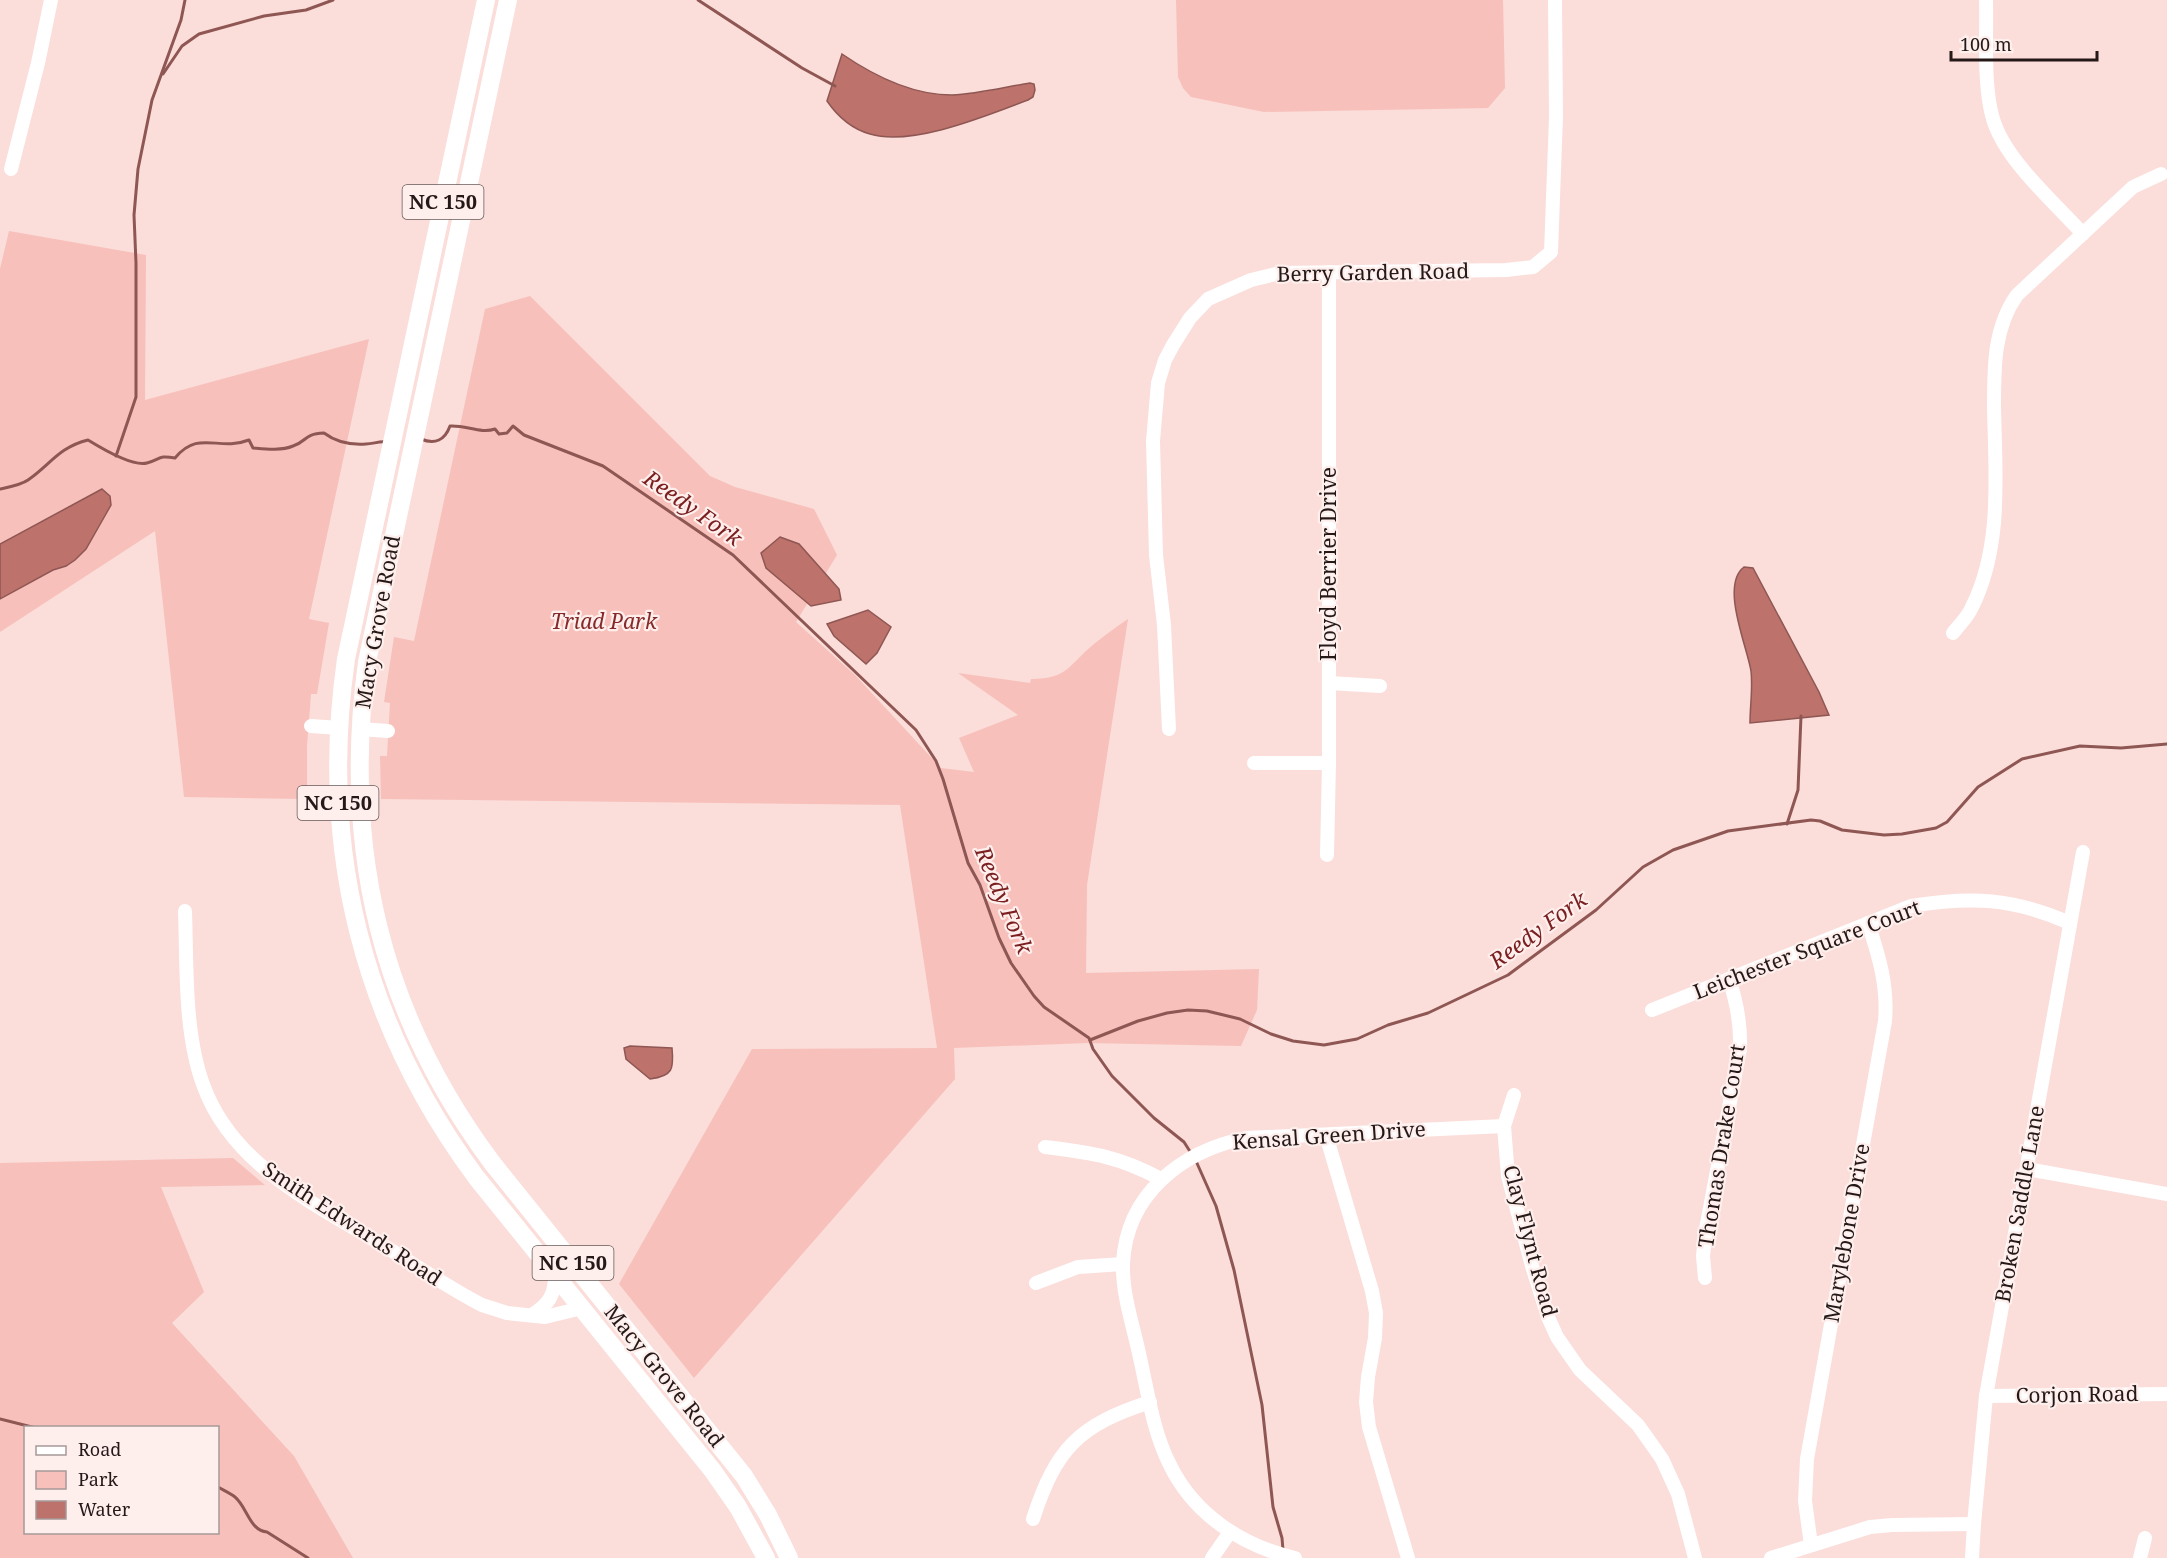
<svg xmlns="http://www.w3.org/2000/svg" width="2167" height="1558" viewBox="0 0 2167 1558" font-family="'Noto Serif',serif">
<rect width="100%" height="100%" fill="#fbddda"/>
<g fill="#f7c0bb" fill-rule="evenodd">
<polygon points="1176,0 1503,0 1505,88 1488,108 1264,112 1191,97 1183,88 1178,77"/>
<polygon points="9,231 146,255 145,400 369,339 309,619 329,623 317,694 311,694 307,746 307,799 184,797 155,531 0,632 0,269"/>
<path d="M530,296L710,476L735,487L814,509L837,555L796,622L855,675L941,768L974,772L959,738L1018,715L958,673L1030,683L1031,679C1069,679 1069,664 1094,644C1105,635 1116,627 1128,619L1087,885L1086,973L1259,969L1257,1010L1241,1046L1087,1043L954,1048L955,1079L694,1378L619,1284L752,1049L937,1048L900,805L381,799L380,756H387L390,703L384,702L394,637L414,641L485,309Z"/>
<path d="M233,1158L265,1185L161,1187L204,1292L172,1323L294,1456L353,1558H0V1163ZM26,1428H218V1532H26Z"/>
</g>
<g fill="#bd726c" stroke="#8f5753" stroke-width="1.5">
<path d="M842,54C874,76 913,95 952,95C978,94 1005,87 1030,83L1034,84L1035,90L1033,97L1028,100C988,115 912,147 870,134C852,129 838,117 827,101Z"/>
<polygon points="102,489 110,496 111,505 98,528 86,549 75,560 66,566 53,570 0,599 0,544"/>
<polygon points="780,537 799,544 839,589 841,600 811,606 766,568 761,553"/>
<path d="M1744,567L1753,568L1819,692L1829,715L1750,723C1750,706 1753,687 1751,671C1747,646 1720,585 1744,567Z"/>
<polygon points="868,610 891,627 877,653 866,664 834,636 827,624"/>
<path d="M630,1046L672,1048C674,1069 673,1076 650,1079L626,1059L624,1048Z"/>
</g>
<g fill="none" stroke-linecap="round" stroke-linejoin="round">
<g stroke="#8f5753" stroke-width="3">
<polyline points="698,0 802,68 835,86"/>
<polyline points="163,74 182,46 199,34 264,16 306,10 333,0"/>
<path d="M421,439C435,445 445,440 450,426C466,425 481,434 495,429L499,434L507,433L513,426L524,435L603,466L733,555L916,730L936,761L943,779L968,863L980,885L999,938L1011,963L1034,996L1044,1007L1089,1038L1093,1049L1112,1076L1154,1118L1184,1142L1191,1153"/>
<polyline points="116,456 136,397 136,263 134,215 138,169 152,100 181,20 185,0"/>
<path d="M0,489C9,487 21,485 28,480C50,465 59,447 88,440C101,448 132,467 147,463C161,459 158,455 175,458C199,429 218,452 249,440L253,448C265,449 281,451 293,446C308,441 303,434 324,433C336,442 352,445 366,444C373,444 379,441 386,442"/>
<polyline points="1787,824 1798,790 1801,716"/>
<polyline points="1090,1040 1138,1021 1167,1013 1188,1010 1207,1011 1240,1019 1271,1034 1293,1041 1324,1045 1357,1039 1388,1025 1428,1013 1508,975 1596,910 1643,867 1673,850 1728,831 1811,820 1820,821 1842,830 1884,835 1902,834 1936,828 1947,822 1978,787 2022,759 2080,746 2121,748 2167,744"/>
<polyline points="1196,1161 1216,1206 1234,1270 1262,1405 1273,1507 1282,1538 1283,1550"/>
<polyline points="0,1419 36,1428"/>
<path d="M218,1487C223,1490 230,1493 235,1497C247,1507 250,1531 267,1532L308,1558"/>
</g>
<g stroke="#fff" stroke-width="14">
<path d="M1986,0C1987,35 1983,86 1993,119C2005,160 2054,202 2083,234"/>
<polyline points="11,169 38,63 51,0"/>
<path d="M1953,633C1959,625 1968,617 1972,607C2003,545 1995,472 1994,405C1994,366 1994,327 2017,295L2133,187L2161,174"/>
<polyline points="1329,683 1380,686"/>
<polyline points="311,726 339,728"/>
<polyline points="360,729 388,731"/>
<polyline points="1169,729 1164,625 1156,555 1153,441 1158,383 1165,360 1173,345 1190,318 1208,299 1251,280 1280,273 1506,270 1533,267 1551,252 1556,117 1555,0"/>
<polyline points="1254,763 1329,763"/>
<polyline points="1327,855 1329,763 1329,272"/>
<path d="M185,911C187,967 184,1035 204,1087C233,1165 313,1203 381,1244C414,1264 447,1287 482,1305L507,1313L545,1317L582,1308"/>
<path d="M1652,1010L1911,906C1971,896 2013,898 2070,923"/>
<polyline points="1514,1095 1504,1126 1508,1176 1532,1266 1548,1317 1557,1337 1580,1370 1638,1425 1662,1459 1678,1494 1695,1558"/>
<polyline points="1326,1135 1372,1291 1376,1313 1375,1338 1368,1377 1366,1402 1369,1427 1408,1558"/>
<path d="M1045,1147C1092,1153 1118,1156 1161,1179"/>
<polyline points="2027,1169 2167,1194"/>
<path d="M1705,1278L1703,1256L1706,1229L1740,1049C1741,1024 1737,1003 1729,979"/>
<polyline points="1036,1283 1078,1267 1123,1264"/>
<path d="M532,1315C549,1304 555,1295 555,1275"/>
<polyline points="1986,1396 2167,1394"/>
<path d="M1033,1519C1056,1448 1079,1425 1150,1402"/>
<path d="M1811,1545L1805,1501L1807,1459L1885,1021C1888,986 1879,956 1868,923"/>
<polyline points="1212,1558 1230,1532"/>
<path d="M1295,1558C1242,1546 1193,1514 1169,1463C1153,1431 1148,1393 1140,1358C1134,1328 1122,1295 1123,1264C1126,1194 1182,1151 1246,1138L1504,1126"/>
<polyline points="1771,1558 1870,1527 1892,1525 1974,1524"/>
<polyline points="1972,1558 1974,1524 1986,1396 2083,852"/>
<polyline points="2140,1558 2145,1538"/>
</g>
<g stroke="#fff" stroke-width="18">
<path d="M486,0L346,659C319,848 362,1023 476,1177L713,1471L738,1507L766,1558"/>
<path d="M508,0L367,662C342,848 380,1013 493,1164L744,1476L768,1515L789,1558"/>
</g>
</g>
<g text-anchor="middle" stroke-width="4.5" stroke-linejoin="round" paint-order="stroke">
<g fill="#feefed" stroke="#665958" stroke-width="1.5">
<rect x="402.5" y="185" width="81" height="34" rx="4.5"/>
<rect x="297.5" y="786" width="81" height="34" rx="4.5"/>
<rect x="532.5" y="1246" width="81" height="34" rx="4.5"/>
</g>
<g font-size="20" font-weight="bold" fill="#251918">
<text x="443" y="209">NC 150</text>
<text x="338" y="810">NC 150</text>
<text x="573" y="1270">NC 150</text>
</g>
<g font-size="21" fill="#251918" stroke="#feefed">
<text transform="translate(1373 273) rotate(-1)" y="7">Berry Garden Road</text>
<text transform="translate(1329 564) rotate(-90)" y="7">Floyd Berrier Drive</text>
<text transform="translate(378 622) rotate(-80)" y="7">Macy Grove Road</text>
<text transform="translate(1807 950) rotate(-21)" y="7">Leichester Square Court</text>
<text transform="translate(1329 1136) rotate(-4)" y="7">Kensal Green Drive</text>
<text transform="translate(1722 1146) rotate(-81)" y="7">Thomas Drake Court</text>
<text transform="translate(2020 1204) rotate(-80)" y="7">Broken Saddle Lane</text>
<text transform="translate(352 1224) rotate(33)" y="7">Smith Edwards Road</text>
<text transform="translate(1847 1233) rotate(-80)" y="7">Marylebone Drive</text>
<text transform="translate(1530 1241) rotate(75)" y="7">Clay Flynt Road</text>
<text transform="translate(664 1376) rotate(51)" y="7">Macy Grove Road</text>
<text transform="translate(2077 1395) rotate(-1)" y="7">Corjon Road</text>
</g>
<g font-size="21" font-style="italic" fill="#852a29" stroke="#feefed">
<text x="604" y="629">Triad Park</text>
</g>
<g font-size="22" font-style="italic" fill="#7b2020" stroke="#feefed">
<text transform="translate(693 508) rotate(35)" y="8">Reedy Fork</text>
<text transform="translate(1004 900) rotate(67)" y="8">Reedy Fork</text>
<text transform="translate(1538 930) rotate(-36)" y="8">Reedy Fork</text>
</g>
</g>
<rect x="24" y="1426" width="195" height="108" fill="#feefed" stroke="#a79998" stroke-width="1.5"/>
<rect x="36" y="1446" width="30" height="9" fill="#ffffff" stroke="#a79998" stroke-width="1.5"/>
<text x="78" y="1456" font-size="18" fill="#251918">Road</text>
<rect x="36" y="1471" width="30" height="18" fill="#f7c0bb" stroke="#a79998" stroke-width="1.5"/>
<text x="78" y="1486" font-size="18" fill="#251918">Park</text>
<rect x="36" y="1501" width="30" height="18" fill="#bd726c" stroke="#a79998" stroke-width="1.5"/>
<text x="78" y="1516" font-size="18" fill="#251918">Water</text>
<path d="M1951 51v9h146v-9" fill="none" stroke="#251918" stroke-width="3"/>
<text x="1960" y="51" font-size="18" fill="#251918" stroke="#feefed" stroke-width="4.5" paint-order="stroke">100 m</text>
</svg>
